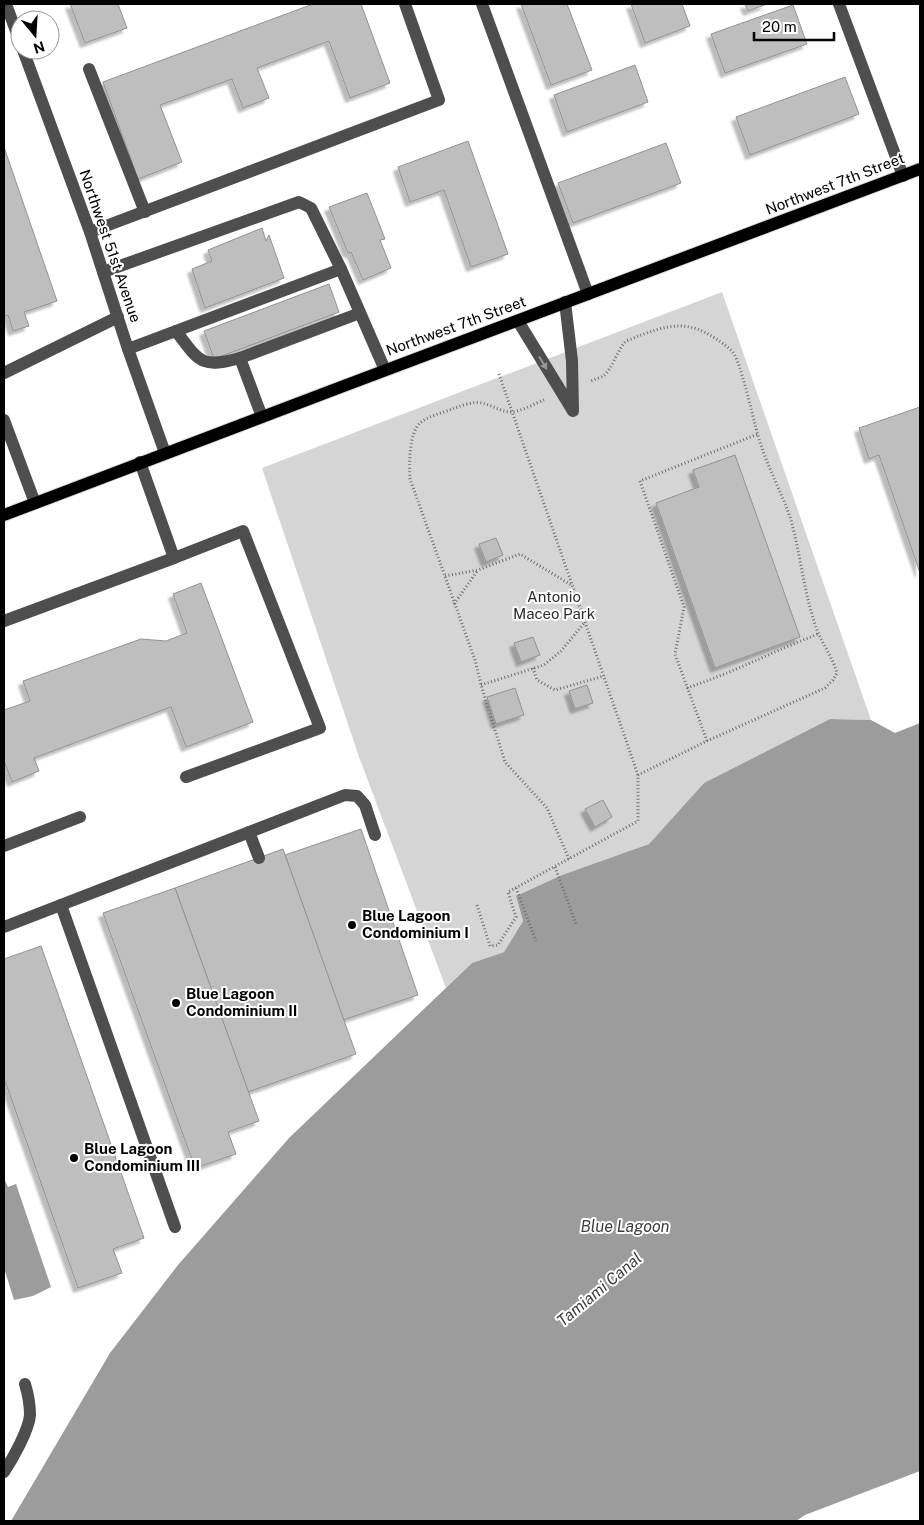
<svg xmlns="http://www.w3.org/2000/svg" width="924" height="1525" viewBox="0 0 924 1525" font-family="'Public Sans',sans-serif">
<defs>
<filter id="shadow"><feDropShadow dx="-4.5" dy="4.5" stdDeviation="1" flood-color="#0004"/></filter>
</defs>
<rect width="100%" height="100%" fill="#fff"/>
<polygon fill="#d5d5d5" points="722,292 871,720 830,719 704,783 649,844 562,875 516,896 523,921 504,952 472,963 446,988 359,757 262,468"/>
<g fill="#9c9c9c">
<polygon points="830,719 871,720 895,733 920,723 920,1471 805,1515 796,1521 11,1521 110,1353 178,1265 289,1138 472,963 504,952 523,921 516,896 562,875 649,844 704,783"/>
<polygon points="4,1178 8,1187 16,1184 51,1287 33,1296 14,1300 4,1268"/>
</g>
<g fill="#bebebe" stroke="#929292" filter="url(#shadow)">
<polygon points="70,4 118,4 127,28 85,43"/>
<polygon points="313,4 361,4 390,83 350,98 329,41 257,68 269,98 243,108 232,79 160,105 182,162 138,179 103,82"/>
<polygon points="521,4 567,4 592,70 551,85"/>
<polygon points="631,4 682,4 690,26 645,43"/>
<polygon points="745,4 767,4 748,11"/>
<polygon points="793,5 807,44 725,73 711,34"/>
<polygon points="635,65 648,102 567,132 554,95"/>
<polygon points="845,77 859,114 750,155 736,117"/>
<polygon points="468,141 508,254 471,267 444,190 410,202 398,167"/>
<polygon points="666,143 681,183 573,223 558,183"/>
<polygon points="4,147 57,301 24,312 29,326 13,331 8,315 4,316"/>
<polygon points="367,193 385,239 380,240 391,268 363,280 351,252 348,253 329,207"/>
<polygon points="262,228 266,241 269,235 284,278 205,308 192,269 212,261 208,250"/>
<polygon points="329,284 339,312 214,359 204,331"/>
<polygon points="920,407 920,573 879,455 869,459 859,428"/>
<polygon points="735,455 800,637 715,668 656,503 699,487 693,470"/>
<polygon points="496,538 503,555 486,562 479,544"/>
<polygon points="201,583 253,722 186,747 171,707 34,758 39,771 12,782 4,761 4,710 30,701 23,681 141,639 166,641 187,633 173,594"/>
<polygon points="533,637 540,655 521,662 514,643"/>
<polygon points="587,685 593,703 575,709 569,691"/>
<polygon points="515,688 524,715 496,724 487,697"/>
<polygon points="603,800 612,817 595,827 585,809"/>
<polygon points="361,829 418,995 343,1020 285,855"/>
<polygon points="283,849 356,1054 248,1092 175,888"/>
<polygon points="175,888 259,1121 228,1132 236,1154 195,1168 103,913"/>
<polygon points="41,946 144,1238 113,1249 122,1273 78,1288 4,1078 4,959"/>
</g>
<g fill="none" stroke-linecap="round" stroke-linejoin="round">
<g stroke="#dbdbdb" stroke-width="14">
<polyline id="major" points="4,515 341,387 920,169"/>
</g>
<g stroke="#707070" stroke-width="3" stroke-dasharray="1 2.5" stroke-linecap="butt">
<polyline points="499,374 638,775"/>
<path d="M544,400C536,403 520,412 511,412C501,412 492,405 482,403C473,401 461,406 452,409C442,413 428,416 420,423C409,433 409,465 410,479L475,660L481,685L505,762L547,808L569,859"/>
<polyline points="445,576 478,570 520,554 573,586"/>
<polyline points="454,604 478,570"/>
<polyline points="533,668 537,680 555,690 604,676"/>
<polyline points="481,685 544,665 561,651 585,622"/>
<path d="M687,688C732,673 774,651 818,634"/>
<polyline points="707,741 675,654 684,607 640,481 758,434"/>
<polyline points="555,867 576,924"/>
<polyline points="516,888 536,941"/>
<path d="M477,905L490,946L498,945L516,917L508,892L638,821V775L707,741L825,688L833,680L837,673C832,655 819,640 814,621C803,587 800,551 790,517C780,489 765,462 757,432C753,418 740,357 731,350C690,316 671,323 626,341C617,350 612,370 603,376C600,378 595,379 591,381"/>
</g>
<g stroke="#4e4e4e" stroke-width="12">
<polyline points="6,4 20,42"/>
<polyline points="482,4 588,294"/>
<polyline points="839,4 903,176"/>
<polyline points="23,50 90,232 128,349 165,453"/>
<polyline points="89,69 145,212"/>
<polyline points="90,232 439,100 405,4"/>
<polyline points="103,272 299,202 311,208 341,269 385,370"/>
<polyline points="518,321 573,411 572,361 565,302"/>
<path d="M176,331C199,361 200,369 240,358"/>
<polyline points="128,349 341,269"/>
<polyline points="4,373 118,317"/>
<polyline points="262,417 240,358 360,313"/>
<polyline points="4,420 35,503"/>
<polyline points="174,558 243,531 320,728 186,777"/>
<polyline points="4,621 174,558 140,462"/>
<polyline points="249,832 259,858"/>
<polyline points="4,846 80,817"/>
<polyline points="61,905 175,1227"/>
<polyline points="4,927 345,795 357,796 365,805 375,835"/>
<path d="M4,1472C12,1460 29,1430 30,1415C30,1405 28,1394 25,1384"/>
</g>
<use href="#major" stroke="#000" stroke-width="12"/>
</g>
<defs><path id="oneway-solid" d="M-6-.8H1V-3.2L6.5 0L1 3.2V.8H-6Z" transform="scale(1.25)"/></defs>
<use fill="#959595" href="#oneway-solid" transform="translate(543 363) rotate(59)"/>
<g fill="#000" stroke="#fff" stroke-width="2">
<circle cx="352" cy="925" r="5"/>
<circle cx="176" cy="1003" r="5"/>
<circle cx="74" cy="1158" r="5"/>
</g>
<g text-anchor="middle" stroke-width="4" stroke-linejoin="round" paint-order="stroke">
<g font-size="15" fill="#000" stroke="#fff">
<text transform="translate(835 184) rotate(-21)" y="5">Northwest 7th Street</text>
<text transform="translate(110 246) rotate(71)" y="5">Northwest 51st Avenue</text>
<text transform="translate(456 326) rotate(-20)" y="5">Northwest 7th Street</text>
</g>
<g font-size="15" fill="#2c2c2c" stroke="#fff">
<text x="554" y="602">Antonio<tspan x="554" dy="17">Maceo Park</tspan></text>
</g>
<g font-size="15" font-weight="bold" fill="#000" stroke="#fff" text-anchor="start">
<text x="362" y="921">Blue Lagoon<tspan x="362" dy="17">Condominium I</tspan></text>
<text x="186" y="999">Blue Lagoon<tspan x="186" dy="17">Condominium II</tspan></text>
<text x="84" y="1154">Blue Lagoon<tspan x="84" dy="17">Condominium III</tspan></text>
</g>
<g font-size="16" font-style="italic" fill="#3d3d3d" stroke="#fff">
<text x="625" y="1232">Blue Lagoon</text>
<text transform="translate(599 1289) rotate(-40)" y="6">Tamiami Canal</text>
</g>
</g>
<rect width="924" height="1525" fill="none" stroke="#000000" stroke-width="10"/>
<g transform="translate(35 35) rotate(162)"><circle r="24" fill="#ffffff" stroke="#999999"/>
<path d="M0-4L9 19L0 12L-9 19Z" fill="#000000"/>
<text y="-8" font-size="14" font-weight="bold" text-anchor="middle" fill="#000000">N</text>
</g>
<path d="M754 32v8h80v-8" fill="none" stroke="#000000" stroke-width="2.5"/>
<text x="762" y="32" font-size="15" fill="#000000" stroke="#ffffff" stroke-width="4" paint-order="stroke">20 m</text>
</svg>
